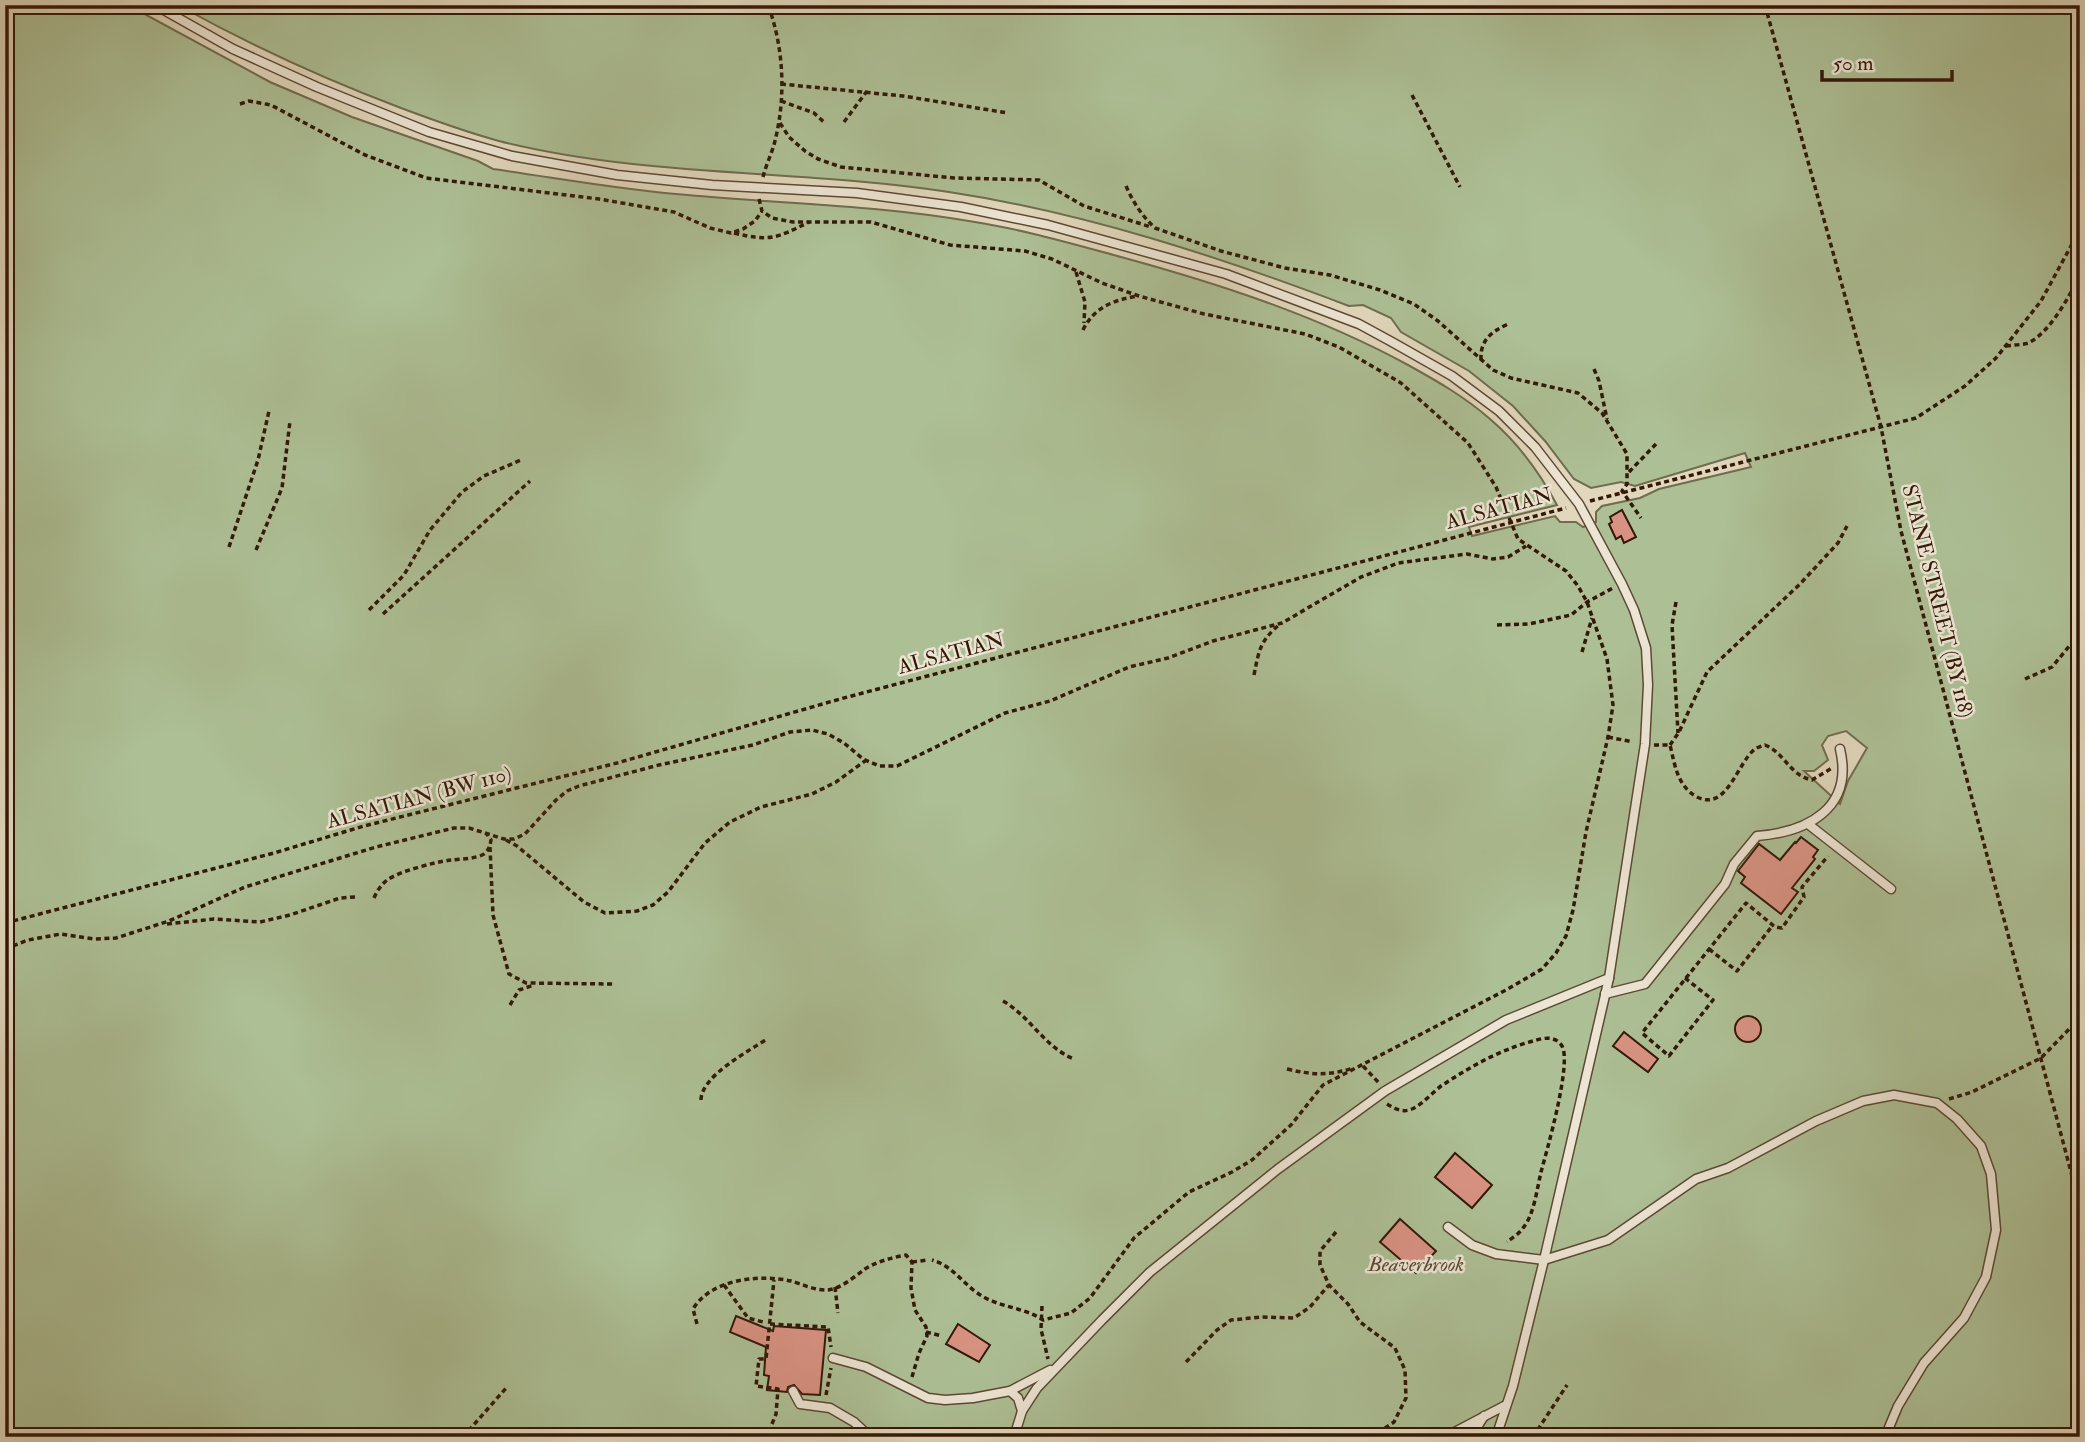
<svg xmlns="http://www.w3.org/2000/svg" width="2085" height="1442" viewBox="0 0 2085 1442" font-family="'IM FELL Double Pica',serif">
<rect width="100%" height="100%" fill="#e1d7bc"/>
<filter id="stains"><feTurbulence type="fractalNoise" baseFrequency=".00286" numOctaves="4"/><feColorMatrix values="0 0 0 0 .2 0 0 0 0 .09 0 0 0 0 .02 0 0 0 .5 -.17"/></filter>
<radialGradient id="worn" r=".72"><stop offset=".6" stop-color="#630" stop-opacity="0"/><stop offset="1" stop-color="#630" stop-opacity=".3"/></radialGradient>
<path fill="#adbf95" stroke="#706c4e" stroke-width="2" fill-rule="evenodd" d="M5,5H128L270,82L352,117L478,161L493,169C558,178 622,190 688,195C784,204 880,205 975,222C1025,230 1073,244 1121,257C1220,284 1318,316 1408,365C1437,381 1465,397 1490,419C1517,442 1540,473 1557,505L1469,527L1472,536L1555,516L1560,522H1576L1583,527L1596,522V512L1602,506L1640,498L1659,489L1751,467L1745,453L1635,486L1621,482L1591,488L1574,479L1545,441L1513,406L1469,371L1401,332L1391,318L1363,305L1349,306C1220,257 1086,213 949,192C800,169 646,178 499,141C466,132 433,120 401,108C324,79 250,45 178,5H2080V1437H5ZM1846,731L1867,748L1848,781L1840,804L1804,771H1814L1828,760L1822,745L1828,736Z"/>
<g fill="#d89283" stroke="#331807" stroke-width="2">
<polygon points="1622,510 1636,537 1624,543 1621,536 1616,539 1609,524 1612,522 1610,517"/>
<polygon points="1801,837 1818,850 1813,857 1815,859 1792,888 1798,892 1781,914 1741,883 1745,877 1738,871 1759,844 1780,860 1795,842 1796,843"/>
<circle cx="1748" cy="1029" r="13"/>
<polygon points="1624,1032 1658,1059 1648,1072 1613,1046"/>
<polygon points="1455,1153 1492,1185 1472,1208 1435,1177"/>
<polygon points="1400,1219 1436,1251 1416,1273 1380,1242"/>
<polygon points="736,1316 773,1331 774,1326 826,1330 820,1395 802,1394 794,1385 788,1387 787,1392 767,1390 769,1376 764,1375 766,1347 730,1332"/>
<polygon points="958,1324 990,1345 979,1362 946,1344"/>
</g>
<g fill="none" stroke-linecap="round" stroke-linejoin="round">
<g stroke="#5e4834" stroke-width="11">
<g id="service">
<polyline points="155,5 233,49 317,87 429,132 512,156 617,175 712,185 857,193 961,207 1048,225 1226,274 1359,324 1392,342 1452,376 1499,411 1535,447 1579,504 1622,584 1634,610 1646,648 1648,685 1645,744 1609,978 1544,1260 1513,1386 1496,1437"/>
<polyline points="1808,824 1891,889"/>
<path d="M1605,994L1645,984L1725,884L1734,864L1757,836C1808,832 1854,808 1840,749"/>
<polyline points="1448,1227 1472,1245 1496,1254 1544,1260 1608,1240 1696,1179 1728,1168 1816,1121 1863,1101 1894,1095 1937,1103 1957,1119 1981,1146 1991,1174 1996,1230 1986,1277 1964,1318 1924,1363 1898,1406 1885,1437"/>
<polyline points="833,1358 866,1367 928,1398 945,1400 973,1398 1010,1391 1050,1370"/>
<polyline points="793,1391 800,1404 830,1408 854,1422 870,1437"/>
<polyline points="1010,1391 1018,1398 1022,1411"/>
<polyline points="1014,1437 1022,1411 1037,1388 1102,1320 1150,1272 1278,1169 1385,1091 1506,1020 1609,978"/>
<polyline points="1445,1437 1504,1406"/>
<polyline points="1471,1437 1484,1416"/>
</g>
</g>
<g stroke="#331807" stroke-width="3.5" stroke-dasharray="5 3.5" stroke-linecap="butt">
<polyline points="1765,5 1881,427 1901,531 2080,1206"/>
<polyline points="781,84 903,96 1008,113"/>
<polyline points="1412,95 1460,187"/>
<polyline points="781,101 814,113 825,123"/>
<polyline points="240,104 249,101 271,105 365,155 426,178 599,199 674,212 710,228 731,233 743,229 755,221 762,211"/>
<polyline points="844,122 867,91"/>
<polyline points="780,123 789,137 805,151 818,159 841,167 954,178 1039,180 1084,206 1151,227"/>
<path d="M763,177C766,165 772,153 775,141C786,97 784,48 768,5"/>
<path d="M1126,186C1133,202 1142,216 1155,228L1221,251L1285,268L1330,275L1380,290L1414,304L1438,321L1493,370L1511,378L1578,393L1602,413L1627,454V484L1622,491L1641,518"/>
<path d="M759,199L762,211L772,218L793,222H871L950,245L1025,251L1052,259L1102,283L1139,296L1204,314L1305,334L1339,347L1401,383L1468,443L1496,487L1518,539L1566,571L1578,586L1587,602L1607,659L1613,705L1608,737L1586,832L1573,910L1566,936L1556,953L1542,969L1506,990L1323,1085L1291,1125L1252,1160L1232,1172L1189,1192L1134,1238L1090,1298L1071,1313L1043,1320C1022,1306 997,1308 976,1292C960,1280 952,1266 932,1260"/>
<path d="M734,233C770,242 777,238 809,222"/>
<polyline points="1076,272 1085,302 1084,323"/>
<path d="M1083,330C1094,307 1114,300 1138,296"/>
<path d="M2006,346C2012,345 2022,345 2028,343C2050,333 2070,295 2080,275"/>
<path d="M1481,360C1480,340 1491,332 1508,324"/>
<polyline points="1594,369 1599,381 1607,419"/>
<polyline points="1629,472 1656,444"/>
<polyline points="1590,501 1916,418 1965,386 1996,358 2041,301 2071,246 2080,223"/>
<polyline points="229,547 258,460 269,411"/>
<polyline points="256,550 282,488 290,421"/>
<polyline points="1676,602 1672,625 1678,733"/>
<polyline points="369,610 404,575 430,530 462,492 484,476 521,460"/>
<polyline points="383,614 530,481"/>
<polyline points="1497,625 1529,624 1571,615 1587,602 1613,588"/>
<polyline points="1582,652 1592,618"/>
<path d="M1254,675C1259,650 1260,641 1280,624"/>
<polyline points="2025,679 2052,667 2076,638"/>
<polyline points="1608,737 1633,742"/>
<path d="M1654,745H1670C1675,765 1677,786 1697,797C1727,812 1737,763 1755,749C1758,747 1762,746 1765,745C1785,753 1789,775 1812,780L1832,768"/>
<polyline points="1670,745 1679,732 1707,672 1800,584 1838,543 1847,526"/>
<polyline points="506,840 517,846 584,902 605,913 637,911 653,905 668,892 705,843 730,822 761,807 812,794 836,782 865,761"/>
<polyline points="490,847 493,915 509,974 526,983 614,984"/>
<path d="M374,898C377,891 381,885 387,880C400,871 435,862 451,860C461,859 475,859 484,854C489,850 490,846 491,840L486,833"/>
<polyline points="5,923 274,853 364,826 617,763 840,699 1566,508"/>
<polyline points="167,924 214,919 260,922 290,915 340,898 355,897"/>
<polyline points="5,949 28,940 61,934 94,939 116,938 169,921 245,887 376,847 454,828 469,828 504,839 514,839 525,834 556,800 567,791 579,786 659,765 753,745 790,732 812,730 828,734 844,743 863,759 879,766 897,766 1005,713 1050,701 1129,667 1168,658 1213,641 1282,623 1361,577 1398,563 1467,554 1493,559 1508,557 1526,546"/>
<polyline points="1709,949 1737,971 1773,925"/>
<polyline points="1685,978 1713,1000 1669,1056 1642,1033 1746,903 1775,927 1782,928 1804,897 1802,887 1828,856"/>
<path d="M1003,1001C1031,1017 1044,1047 1074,1059"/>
<polyline points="510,1005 519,990 534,985"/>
<polyline points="1363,1066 1379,1083"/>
<path d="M1287,1069C1312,1075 1329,1076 1353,1068"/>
<polyline points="1949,1099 1972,1092 2041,1058 2080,1018"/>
<path d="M701,1100C701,1076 749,1051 767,1039"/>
<path d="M1387,1104C1395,1109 1403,1113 1412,1109C1423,1104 1432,1093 1441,1086C1470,1067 1499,1050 1533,1041C1543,1038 1555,1035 1562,1046C1572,1063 1547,1150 1541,1172C1537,1189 1534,1215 1523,1228C1519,1234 1512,1238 1507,1242"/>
<polyline points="1336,1232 1320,1251 1320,1265 1329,1285 1348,1304 1360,1322 1395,1348 1405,1370 1406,1398 1394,1422 1372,1437"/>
<polyline points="912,1262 928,1260"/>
<polyline points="724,1285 748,1318 763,1322"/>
<polyline points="835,1287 838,1313"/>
<polyline points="1042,1306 1041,1329 1048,1359"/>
<path d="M697,1324L693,1309C711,1279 759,1274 791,1281C802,1284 816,1291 828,1290C842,1288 854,1277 865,1269C878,1261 891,1258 906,1255L912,1262L911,1288L915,1310L926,1327L927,1336L919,1353L912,1377"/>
<polyline points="770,1324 828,1327 831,1347"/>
<polyline points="926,1332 942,1336"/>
<polyline points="1186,1362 1217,1330 1231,1320 1262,1317 1294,1318 1310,1307 1328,1286"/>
<polyline points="826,1395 831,1368"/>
<polyline points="772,1424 776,1414 778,1389 756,1386 759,1359 766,1359 774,1280"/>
<polyline points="463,1437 507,1387"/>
<polyline points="994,1437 1004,1435"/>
<polyline points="1533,1437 1567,1385"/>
</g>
<use href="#service" stroke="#ece5d3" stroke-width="8"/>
</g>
<g text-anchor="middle" stroke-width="5" stroke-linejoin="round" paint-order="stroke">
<g font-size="21" fill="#331807" stroke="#ece5d3">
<text transform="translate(1499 508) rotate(-15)" y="7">ALSATIAN</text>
<text transform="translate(1938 601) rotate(76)" y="7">STANE STREET (BY 118)</text>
<text transform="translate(951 653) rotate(-15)" y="7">ALSATIAN</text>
<text transform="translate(419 797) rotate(-15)" y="7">ALSATIAN (BW 110)</text>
</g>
<g font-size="21" font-style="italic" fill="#584a32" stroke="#ece5d3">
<text x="1416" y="1271">Beaverbrook</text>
</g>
</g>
<rect width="2085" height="1442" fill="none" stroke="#e1d7bc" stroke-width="28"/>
<rect x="7" y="7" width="2071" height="1428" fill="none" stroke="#331807" stroke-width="3.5"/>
<rect x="14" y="14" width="2057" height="1414" fill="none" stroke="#331807" stroke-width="2"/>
<path d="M1822 70v10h130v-10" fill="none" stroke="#331807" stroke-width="3.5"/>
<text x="1833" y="70" font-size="21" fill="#331807" stroke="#ece5d3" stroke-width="5" paint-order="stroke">50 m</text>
<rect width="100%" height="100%" filter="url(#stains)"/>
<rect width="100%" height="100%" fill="url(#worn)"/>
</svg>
